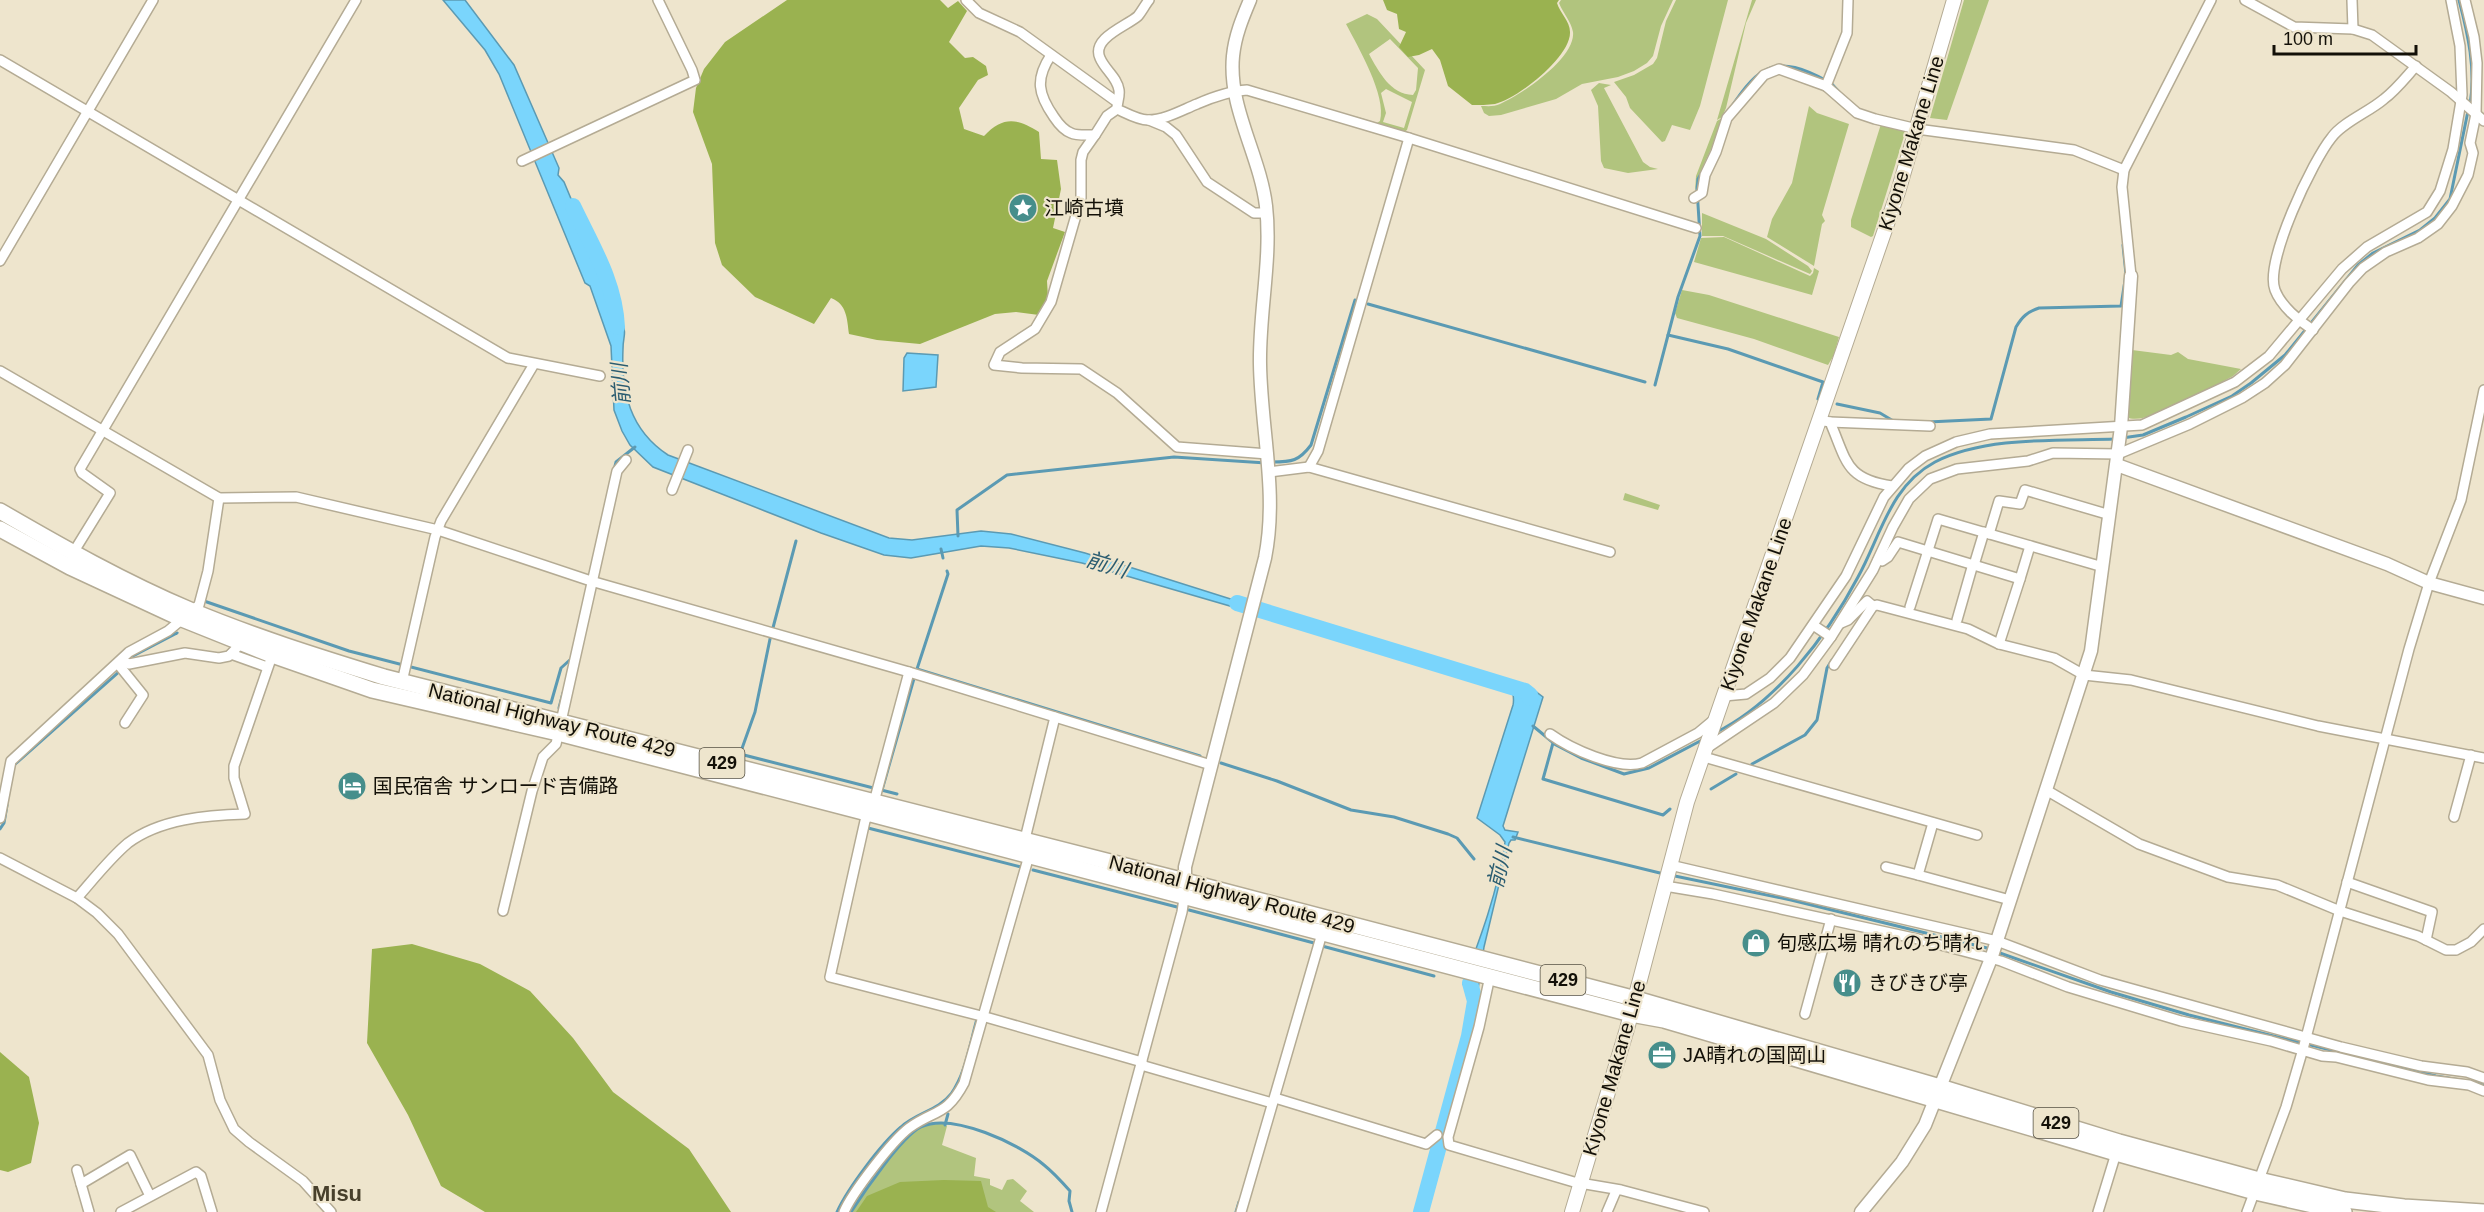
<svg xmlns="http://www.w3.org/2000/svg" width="2484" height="1212" viewBox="0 0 2484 1212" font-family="Arial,'Noto Sans JP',sans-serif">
<rect width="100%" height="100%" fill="#eee5cd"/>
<g fill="#b1c47e" fill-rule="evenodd">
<path d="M1561,0H1673L1661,26L1653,56L1647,63L1634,71L1618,77L1582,84L1556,99L1501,115L1489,116L1484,113L1481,106C1487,106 1494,107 1500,104C1521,95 1576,58 1573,32C1571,21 1563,13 1559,3Z"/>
<polygon points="1676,0 1728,0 1700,106 1690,130 1672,125 1665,141 1662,142 1630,108 1626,97 1614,82 1634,75 1653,64 1657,58 1666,21"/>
<polygon points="1752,0 1756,0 1746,23 1726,108 1722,117 1717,120"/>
<polygon points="1964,0 1989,0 1947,120 1930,118"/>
<path d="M1367,14L1377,19L1425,70L1407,130L1403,133L1355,116L1377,123L1380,121C1387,96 1358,47 1346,24ZM1390,39L1418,68L1416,90L1413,95C1390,94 1379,72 1369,54ZM1386,89L1412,102L1404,128L1383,122L1386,113L1381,93Z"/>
<polygon points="1599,83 1611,85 1604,88 1643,162 1650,167 1658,169 1628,173 1604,168 1601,161 1598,106 1591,90"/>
<polygon points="1809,106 1817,113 1849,124 1822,215 1825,221 1822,224 1814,266 1767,237 1772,219 1792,183"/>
<polygon points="1722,118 1713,145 1698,177 1695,192 1696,176 1717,121"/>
<polygon points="1881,124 1906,130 1873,236 1871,237 1851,227 1851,220"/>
<polygon points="1702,213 1766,239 1808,266 1812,271 1810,274 1723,236 1702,236"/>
<polygon points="1724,237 1810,276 1813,273 1814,268 1819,271 1812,295 1694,262 1701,238"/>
<polygon points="1682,290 1709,295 1839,337 1834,355 1828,365 1754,339 1677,318 1675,313"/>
<path d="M2132,350L2171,355L2178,352L2188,359L2241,369L2233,376C2214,386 2145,428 2127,417Z"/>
<polygon points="1625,493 1660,505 1658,510 1623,500"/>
<polygon points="934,1122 943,1123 947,1126 942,1145 976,1158 974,1176 990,1179 990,1185 1002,1190 1007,1180 1013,1179 1027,1191 1020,1201 1034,1212 850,1212 857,1199 911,1132"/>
</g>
<g fill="#9ab250">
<path d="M787,0H940L948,8L958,1L967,11L949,42L965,58L973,57L986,66L988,75L978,80L959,108L964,129L984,136C1003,116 1017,118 1039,132L1041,159L1057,160L1061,189L1053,228L1065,232L1047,281L1048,298L1039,315L1016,312L995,314L920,344L877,340L849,334C847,319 847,304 831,298L814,324L755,297L722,265L715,243L712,164L693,112L696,88L704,69L725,42Z"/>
<path d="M1383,0H1559L1557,3C1560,13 1570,21 1570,32C1571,57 1517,99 1495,104C1488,105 1479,105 1472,105L1448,86L1440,60L1432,49L1419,55L1408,57L1399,47L1406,32L1399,29L1397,14L1387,10Z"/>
<polygon points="412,944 480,964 530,991 573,1038 613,1092 689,1149 731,1212 485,1212 441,1186 408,1115 367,1043 372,949"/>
<polygon points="0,1052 29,1077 39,1123 31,1163 8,1172 0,1170"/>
<polygon points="944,1180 981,1181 988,1207 996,1212 856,1212 867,1196 900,1182"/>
</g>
<g fill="#7ad5fc" stroke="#5b9ab3" stroke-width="1.5">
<path d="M443,0H465L514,65L559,168L558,175L564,182L622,321C627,336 623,335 623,349C621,392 630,430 668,455L889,538L912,540L981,531L1011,534L1085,553L1256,607L1254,613L1082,563L1009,548L981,546L911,558L884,555L821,533L653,467L630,445L622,431L614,410L611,346L590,286L585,283L499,74L485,50Z"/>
<polygon points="907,353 938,355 936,387 903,391 904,358"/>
<path d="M1513,684L1535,691L1543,697L1503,826L1505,830L1518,832L1515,840H1511L1509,843L1484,947L1476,1004H1473L1463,984C1480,939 1498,891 1505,842L1500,835L1477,818L1513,705C1515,696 1511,692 1513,684Z"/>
</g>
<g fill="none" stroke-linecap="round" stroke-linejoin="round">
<g stroke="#5b9ab3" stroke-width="3">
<path d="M2459,0C2468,34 2476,70 2470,105"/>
<polyline points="1831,83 1840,93"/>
<path d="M1730,109C1760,63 1777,54 1827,81"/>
<polyline points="1368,304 1645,382"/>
<polyline points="1668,335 1728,349 1823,382 1818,399"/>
<polyline points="1655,385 1678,297 1700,236 1697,189 1698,179 1702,172"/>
<polyline points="1837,404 1880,413 1895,422"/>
<path d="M1928,422L1991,419L2016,327C2022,317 2027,312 2039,308L2121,306L2126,274L2123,245"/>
<polyline points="2122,438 2143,435 2186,417 2232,396 2251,383 2285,355 2358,265 2373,253 2420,230 2435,218 2450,199 2468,111"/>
<path d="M1272,462C1292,462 1299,461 1311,445L1355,300L1357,301"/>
<polyline points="614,470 616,462 635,447"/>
<polyline points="958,536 957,510 1007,475 1174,457 1266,463"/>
<polyline points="796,541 770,639 755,712 740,754 897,794"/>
<polyline points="941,549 943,558"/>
<polyline points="204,601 349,651 551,703 561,668 572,658"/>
<polyline points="133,656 177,633"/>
<polyline points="917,669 1200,756"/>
<polyline points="917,669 948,574 947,571"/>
<polyline points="559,708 563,693"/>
<polyline points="1533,726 1556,745 1581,758 1624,774 1649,768 1704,739"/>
<path d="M1715,733C1776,703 1827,636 1858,577C1881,535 1890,486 1935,462C1986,436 2060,441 2115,439"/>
<polyline points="1553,743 1543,779 1663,815 1670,809"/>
<polyline points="1221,763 1277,781 1351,810 1394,817 1448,834 1457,838 1474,859"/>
<polyline points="1752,764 1805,735 1817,720 1827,668 1832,660"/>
<polyline points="13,766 120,671"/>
<polyline points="1711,789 1736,774"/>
<polyline points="882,790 915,675"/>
<polyline points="868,828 1021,867"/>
<polyline points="0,829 4,823 7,805"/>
<polyline points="1513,837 1664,874"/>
<polyline points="1033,870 1177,907"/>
<polyline points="1670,875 1791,900 1991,949"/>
<polyline points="1189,910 1314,943"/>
<polyline points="1322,946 1434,976"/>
<polyline points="1997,952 2111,992 2189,1015 2436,1076 2484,1084"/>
<polyline points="945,1125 948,1114"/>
<path d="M837,1212C848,1188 881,1144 901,1127C916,1113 939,1110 951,1094C966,1073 970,1043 977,1019"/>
<path d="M851,1212C863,1193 902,1136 921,1127C952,1112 1020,1144 1044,1165C1054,1173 1062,1182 1070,1191L1069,1201L1072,1212"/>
<polyline points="1236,1212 1239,1202"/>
</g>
<g stroke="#7ad5fc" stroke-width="16">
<path d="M573,206C592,246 615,282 617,327"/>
<polyline points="1237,603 1525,691 1530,695 1530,698"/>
<polyline points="1421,1212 1469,1036 1475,1001 1470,983"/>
</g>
<g stroke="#b4ab94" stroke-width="12">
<g id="minor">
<polyline points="966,0 979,13 1020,32 1117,102"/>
<path d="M1149,0C1145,5 1142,11 1138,16C1127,26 1091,38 1100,58C1105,70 1117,77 1119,90C1120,97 1117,102 1117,109C1126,113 1138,120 1148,120C1165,120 1182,110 1197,104C1213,97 1230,91 1247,90L1409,138L1696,228"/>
<polyline points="1848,0 1847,33 1826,86 1857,113 1875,119 1917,129 2074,150 2124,170"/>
<polyline points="2245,0 2294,27 2353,29 2372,35 2451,92 2484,121"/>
<polyline points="2352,0 2353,29"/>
<path d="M1051,55C1035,79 1038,94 1054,117C1058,123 1063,130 1071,133C1077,136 1087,135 1095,135L1083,152L1081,160V198L1051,302L1035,329L1000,352L994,365L1022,368L1081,369L1117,393L1177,447L1268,454"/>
<polyline points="0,60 508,358 600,376"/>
<polyline points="1149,120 1166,127 1176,135 1207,182 1254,213 1267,213"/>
<polyline points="1095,135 1107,116 1117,109"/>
<polyline points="522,161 695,80 692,70 658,0"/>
<polyline points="1694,198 1702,193 1705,175 1716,152 1727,118 1764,75 1779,69 1826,86"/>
<polyline points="0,261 153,0"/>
<polyline points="2131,276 2122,187 2124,170 2211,0"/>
<path d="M2313,330C2299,321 2281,306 2275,290C2264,262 2313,160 2332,137C2343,122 2369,112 2384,99C2396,90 2406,77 2416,66"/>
<polyline points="0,371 219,498 296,497 438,530 591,581 909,672 1211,765"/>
<path d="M1819,420L1830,422C1847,461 1845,479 1892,486"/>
<polyline points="1830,422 1930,426"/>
<polyline points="1309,467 1318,451 1409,138"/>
<polyline points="1269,472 1309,467 1610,552"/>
<polyline points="672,490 688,450"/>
<polyline points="1989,534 1999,501 2020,504 2025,490 2110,515"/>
<polyline points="73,553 110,493 82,473 80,469 356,0"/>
<polyline points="1878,560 1882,561 1888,557 1898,542 2020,579 1999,644"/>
<polyline points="1974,565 1984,532"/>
<polyline points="2020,579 2030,546"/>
<polyline points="1910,607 1938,519 2103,567"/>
<polyline points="1957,620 1973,564"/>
<polyline points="1841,623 1848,620 1867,601 1873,606 1877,605 1968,629 1999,644 2054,658 2084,675 2131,680 2318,726 2484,758"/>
<polyline points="1813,625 1831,637"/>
<polyline points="231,654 267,667"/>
<polyline points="121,661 129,664 185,653 219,658 229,656 244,640"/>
<polyline points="118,664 143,695 125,723"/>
<polyline points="1834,665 1873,606"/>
<polyline points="909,672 874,802 865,821 830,977 989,1018 1142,1062"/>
<polyline points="402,682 435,537 441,521 534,364"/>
<polyline points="1724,696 1746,694 1770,678 1790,658 1846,576 1884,497 1909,468 1925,456 1956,442 1990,434 2142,425 2235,382 2269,356 2342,269 2367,247 2427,212 2440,191 2453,149 2462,95 2460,46 2451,0"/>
<path d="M1550,734C1571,749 1617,770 1642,763L1698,733L1716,718"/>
<polyline points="1707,748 1774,703 1803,675 1831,637 1873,570 1893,527 1909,499 1930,479 1957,469 2028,461 2053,453 2118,454 2190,424 2242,398 2265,383 2285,365 2349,283 2363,268 2386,252 2418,238 2438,224 2452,206 2468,175 2473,153 2470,143 2476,114 2477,63 2474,37 2465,0"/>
<polyline points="1704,757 1977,835"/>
<polyline points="2046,790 2139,844 2228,877 2277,885 2340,911 2418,936 2446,950 2456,950 2471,942 2484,929"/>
<polyline points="2454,817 2471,755"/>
<polyline points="0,818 11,761 129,652 168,631 199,605 208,571 219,498"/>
<polyline points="1933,823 1918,875 2010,900"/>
<polyline points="1024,843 1055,717"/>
<polyline points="0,858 77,898 97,913 118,934 208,1055 220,1100 234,1129 249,1142 303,1181 331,1212"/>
<polyline points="1670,865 1997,941 2100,980 2341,1047 2421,1066 2467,1072 2484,1078"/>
<polyline points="1886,867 1918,875"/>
<polyline points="2347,882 2432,912 2426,940"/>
<polyline points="1665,886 1713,894 1918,939 2001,961 2068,987 2181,1021 2271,1041 2322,1056 2336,1057 2428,1080 2469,1085 2484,1091"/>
<path d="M77,898C93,880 109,859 128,843C160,819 207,815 245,814L234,778V766L273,653"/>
<polyline points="503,911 532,791 543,757 556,744 617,471 626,460"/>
<polyline points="1490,976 1479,1027 1448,1137 1449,1145 1574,1182 1621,1190 1704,1212"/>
<polyline points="1805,1014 1831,919"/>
<polyline points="1141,1065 1272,1103"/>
<polyline points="1275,1098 1426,1144 1437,1135"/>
<polyline points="77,1170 89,1212"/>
<polyline points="81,1184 130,1155 150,1196"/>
<polyline points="121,1212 196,1172 201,1176 212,1212"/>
<path d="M844,1212C852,1193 892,1141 909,1128C935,1109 946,1117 964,1083L1030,852"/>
<polyline points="1101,1212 1182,912 1185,892"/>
<polyline points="1241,1212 1323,930"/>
<polyline points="1607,1212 1616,1191"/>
<polyline points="2098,1212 2117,1150"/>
<polyline points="2247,1212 2286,1107 2303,1049 2409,649 2429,583 2461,500 2484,390"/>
</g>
</g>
<g stroke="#b4ab94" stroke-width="15">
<g id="tertiary">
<polyline points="2117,465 2387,564 2429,583 2484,598"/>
<path d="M1185,881V867L1265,558C1278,493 1261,430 1260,364C1259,312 1272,258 1266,206C1260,155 1228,108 1233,56C1235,36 1242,19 1250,0"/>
<polyline points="1861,1212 1902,1162 1925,1125 1992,956 2091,651 2121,427 2131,276"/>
</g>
</g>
<g stroke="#b4ab94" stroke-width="16">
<polyline id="secondary" points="1572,1212 1627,1029 1687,802 1898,192 1954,0"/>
</g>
<g stroke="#b4ab94" stroke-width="18">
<g id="trunk">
<path d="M0,511C62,547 124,582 190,610C252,636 319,657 384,677L1185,881L1636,999L1940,1087L2119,1142L2259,1180L2345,1200L2404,1207L2484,1212"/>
<polyline points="0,529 70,567 182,619 272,655 372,690 558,733 867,813 1631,1014 1664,1020 2116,1153 2255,1192 2344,1212"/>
</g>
</g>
<use href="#minor" stroke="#fff" stroke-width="9"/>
<use href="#tertiary" stroke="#fff" stroke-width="12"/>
<use href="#secondary" stroke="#fff" stroke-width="14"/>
<use href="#trunk" stroke="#fff" stroke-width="15"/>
</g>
<defs>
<g id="sight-disc" transform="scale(1.5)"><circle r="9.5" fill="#468e8b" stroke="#eee5cd"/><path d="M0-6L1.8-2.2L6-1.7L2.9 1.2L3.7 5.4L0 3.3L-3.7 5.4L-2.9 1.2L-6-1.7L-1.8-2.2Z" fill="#fff"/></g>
<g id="hotel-disc" transform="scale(1.5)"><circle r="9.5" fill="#468e8b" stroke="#eee5cd"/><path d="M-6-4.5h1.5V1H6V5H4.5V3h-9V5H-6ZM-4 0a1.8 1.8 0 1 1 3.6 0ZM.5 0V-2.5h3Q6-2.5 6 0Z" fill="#fff"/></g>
<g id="shop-disc" transform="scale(1.5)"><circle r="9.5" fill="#468e8b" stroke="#eee5cd"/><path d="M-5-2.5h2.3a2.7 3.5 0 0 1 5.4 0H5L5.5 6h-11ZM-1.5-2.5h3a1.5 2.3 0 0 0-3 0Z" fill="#fff"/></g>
<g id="restaurant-disc" transform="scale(1.5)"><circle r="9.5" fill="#468e8b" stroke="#eee5cd"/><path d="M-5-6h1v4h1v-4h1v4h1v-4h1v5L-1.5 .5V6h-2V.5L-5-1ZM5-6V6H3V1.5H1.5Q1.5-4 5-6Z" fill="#fff"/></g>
<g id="office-disc" transform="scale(1.5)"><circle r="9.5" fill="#468e8b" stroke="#eee5cd"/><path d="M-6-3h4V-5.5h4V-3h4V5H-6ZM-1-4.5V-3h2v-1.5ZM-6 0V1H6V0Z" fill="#fff"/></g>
</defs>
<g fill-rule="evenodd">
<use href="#sight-disc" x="1023" y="208"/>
<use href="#hotel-disc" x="352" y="786"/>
<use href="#shop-disc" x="1756" y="943"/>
<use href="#restaurant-disc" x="1847" y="983"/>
<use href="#office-disc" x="1662" y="1055"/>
</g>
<g text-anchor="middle" stroke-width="4.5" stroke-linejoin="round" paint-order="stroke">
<g fill="#eee5cd" stroke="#555043" stroke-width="1.5">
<rect x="699.5" y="748" width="45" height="30" rx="4.5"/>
<rect x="1540.5" y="965" width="45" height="30" rx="4.5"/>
<rect x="2033.5" y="1108" width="45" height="30" rx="4.5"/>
</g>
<g font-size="18" font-weight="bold" fill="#131008">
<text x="722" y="769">429</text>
<text x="1563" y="986">429</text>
<text x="2056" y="1129">429</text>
</g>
<g font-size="20" fill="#131008" stroke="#eee5cd">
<text transform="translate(1911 143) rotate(-73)" y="7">Kiyone Makane Line</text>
<text transform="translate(1756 604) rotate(-71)" y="7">Kiyone Makane Line</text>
<text transform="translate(552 720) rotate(14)" y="7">National Highway Route 429</text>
<text transform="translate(1232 894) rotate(15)" y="7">National Highway Route 429</text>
<text transform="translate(1614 1068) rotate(-74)" y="7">Kiyone Makane Line</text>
</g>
<g font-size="20" fill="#131008" stroke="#eee5cd" text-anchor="start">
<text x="1044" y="215">江崎古墳</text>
<text x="373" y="793">国民宿舎 サンロード吉備路</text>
<text x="1777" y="950">旬感広場 晴れのち晴れ</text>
<text x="1868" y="990">きびきび亭</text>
<text x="1683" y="1062">JA晴れの国岡山</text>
</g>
<g font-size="21" font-style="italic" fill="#2a5c70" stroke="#eee5cd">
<text transform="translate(621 384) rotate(-95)" y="7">前川</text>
<text transform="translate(1107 565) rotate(17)" y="7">前川</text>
<text transform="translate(1500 867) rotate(-77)" y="7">前川</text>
</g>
<g font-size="22" font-weight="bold" fill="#48402c" stroke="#eee5cd">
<text x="337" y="1201">Misu</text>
</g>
</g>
<path d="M2274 45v9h142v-9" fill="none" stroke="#131008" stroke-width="3"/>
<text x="2283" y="45" font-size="18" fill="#131008" stroke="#eee5cd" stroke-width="4.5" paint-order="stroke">100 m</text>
</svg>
